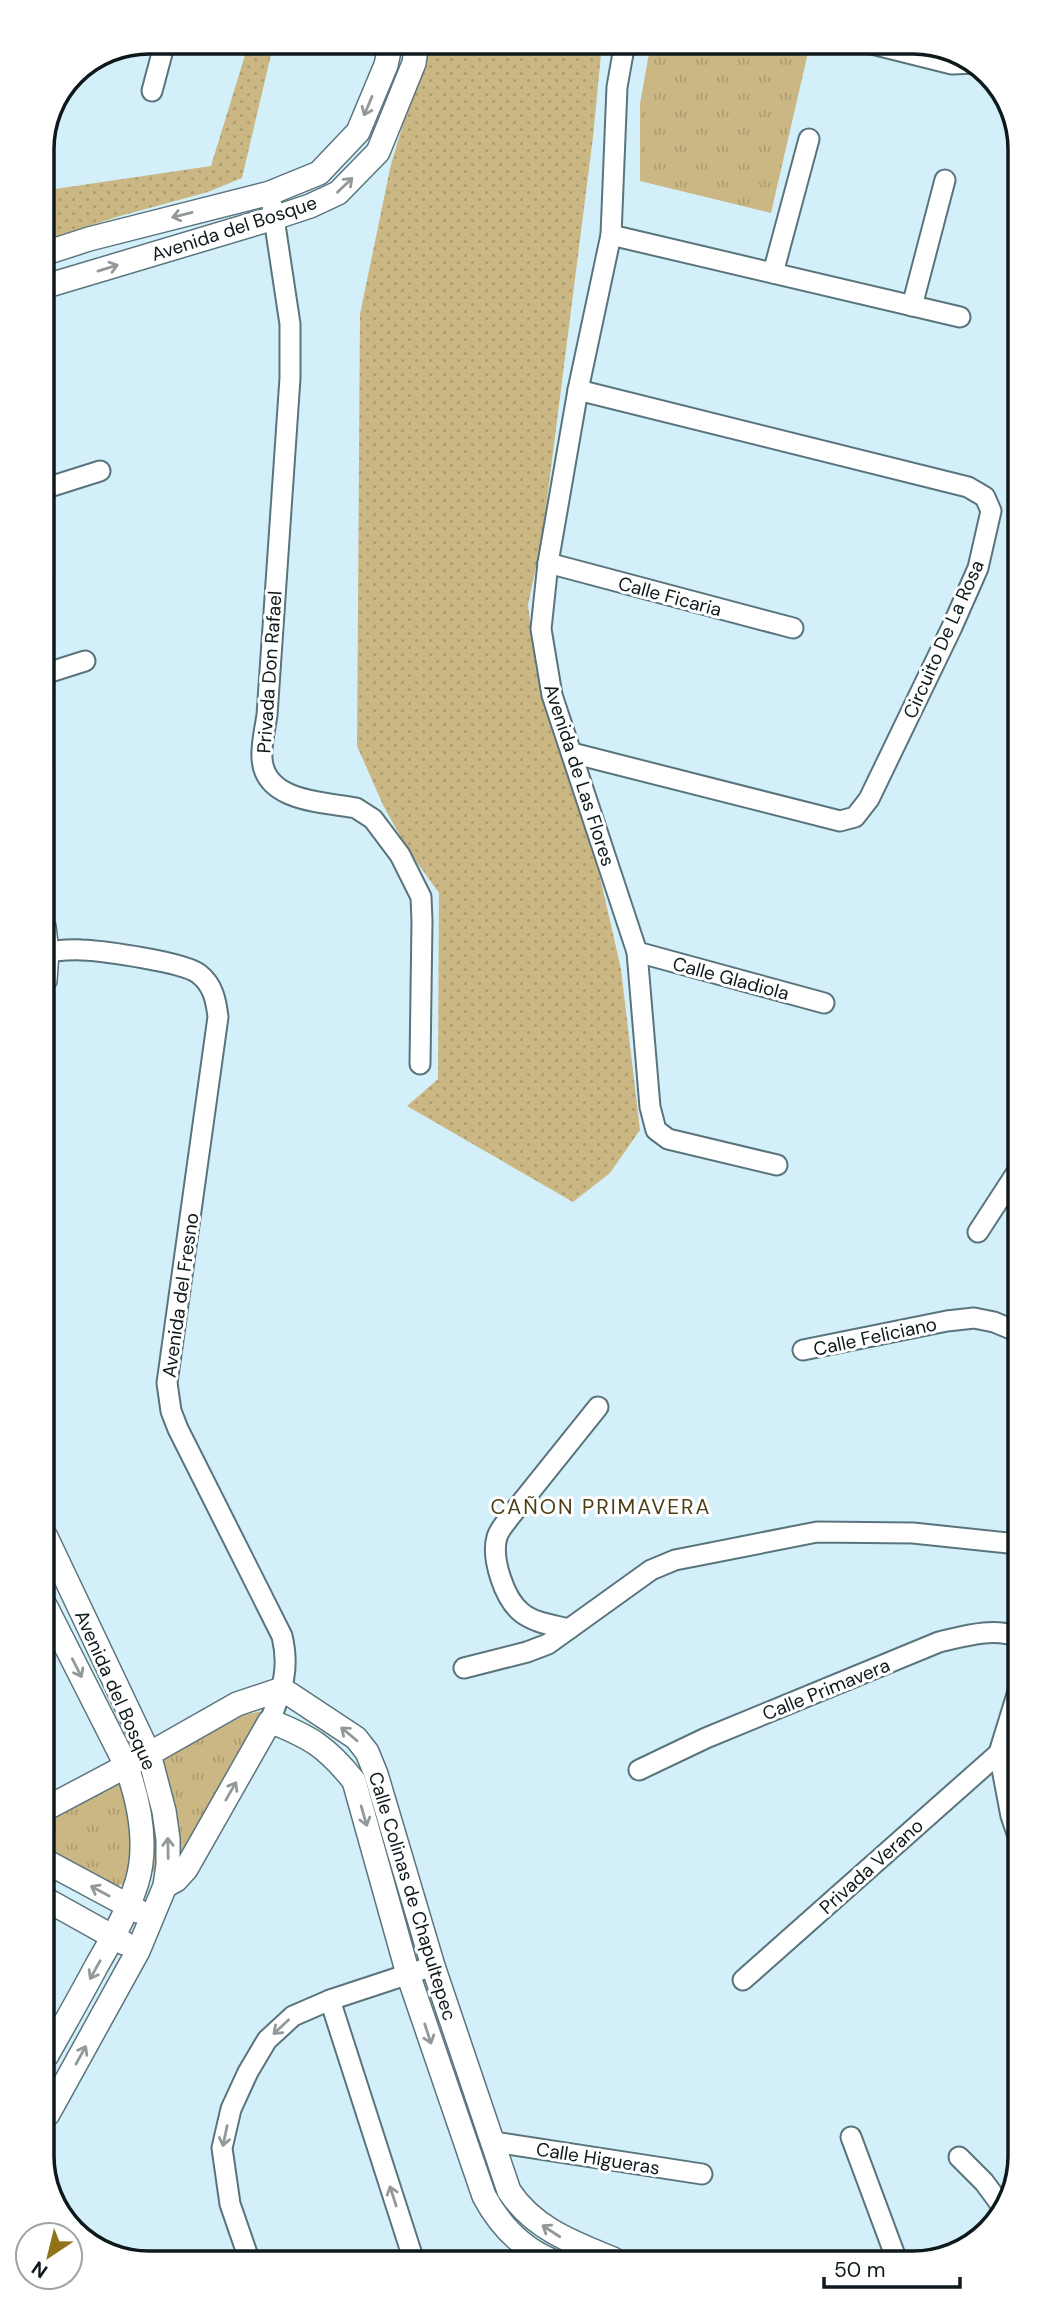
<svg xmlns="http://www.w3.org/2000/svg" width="1062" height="2305" viewBox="0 0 1062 2305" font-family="'DM Sans',sans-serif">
<defs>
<pattern id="grass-dots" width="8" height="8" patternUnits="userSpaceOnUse" patternTransform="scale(1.75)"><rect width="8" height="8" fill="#cbb783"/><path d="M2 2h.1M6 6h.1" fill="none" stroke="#ad9d71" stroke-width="1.8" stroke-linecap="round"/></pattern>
<pattern id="park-tufts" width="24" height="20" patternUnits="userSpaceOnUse" patternTransform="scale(1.75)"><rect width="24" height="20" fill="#cbb783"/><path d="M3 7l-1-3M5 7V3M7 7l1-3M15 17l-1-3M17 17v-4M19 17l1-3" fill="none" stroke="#ad9d71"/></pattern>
</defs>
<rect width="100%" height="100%" fill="#d3f0fa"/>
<g fill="url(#grass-dots)">
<polygon points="249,42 274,42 242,178 208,192 120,216 42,241 42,211 55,189 211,166"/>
<polygon points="428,42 605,42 601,54 593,137 542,539 528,605 536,670 600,877 621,969 640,1130 610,1173 573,1202 407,1106 438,1079 439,893 408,850 383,805 357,746 360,314 391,164"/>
</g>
<g fill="url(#park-tufts)">
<polygon points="651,42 801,42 810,44 771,213 640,181 640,104"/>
<polygon points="262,1711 181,1861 118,1886 47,1852 47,1821 244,1715"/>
</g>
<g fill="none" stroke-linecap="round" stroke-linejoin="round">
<g stroke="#5a747d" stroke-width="23">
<g id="minor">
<polyline points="625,42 617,87 611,235 578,390 548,563 541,629 552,695 637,952 650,1107 656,1130 668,1139 777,1165"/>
<polyline points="864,42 952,64 976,63"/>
<polyline points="152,91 165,42"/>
<path d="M272,205L290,324V378L267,715C265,729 261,744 262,758C264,802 324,802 356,808L373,819L400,855L421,897L422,921L420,1064"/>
<polyline points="611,235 960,317"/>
<polyline points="773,273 809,139"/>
<polyline points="912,306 945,180"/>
<polyline points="43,489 100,471"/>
<polyline points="548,563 793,628"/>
<polyline points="44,674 85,661"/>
<polyline points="572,753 840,821 855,817 869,799 952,627 978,568 991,511 985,497 968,487 578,390"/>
<path d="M44,952C57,951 70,949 82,950C104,951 184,962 199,974C213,985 216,1000 218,1017L167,1383L171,1411L178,1429L282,1636C290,1670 282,1689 270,1721"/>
<polyline points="637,952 824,1003"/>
<polyline points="978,1232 1017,1172"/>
<polyline points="803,1350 947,1321 974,1318 994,1322 1018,1332"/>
<path d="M569,1629C553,1625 535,1623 522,1613C504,1599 491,1558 497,1537C499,1530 505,1524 509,1518L598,1407"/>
<polyline points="464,1668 527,1652 548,1644 651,1570 675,1560 817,1532 913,1533 1018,1544"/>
<polyline points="1019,1688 999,1753 1011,1816 1019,1839"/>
<path d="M639,1770L706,1738L939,1642C965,1636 993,1627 1019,1637"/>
<polyline points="743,1980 999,1753"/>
<polyline points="330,2000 414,2261"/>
<polyline points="851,2137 896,2258"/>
<polyline points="494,2142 702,2174"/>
<polyline points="959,2157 984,2182 1004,2209"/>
<polyline points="250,2262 230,2204 222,2148 231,2109 248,2072 267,2040 293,2016 330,2000 433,1966"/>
</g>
</g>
<g stroke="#5a747d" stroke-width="26">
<g id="tertiary">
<polyline points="43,254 89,239 270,193 319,173 358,132 386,65 391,42"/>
<polyline points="43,287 274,218 310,206 338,193 378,152 414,63 417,42"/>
<polyline points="44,927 47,952 45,980"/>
<polyline points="46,1537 149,1754 164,1811 168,1839 168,1865 165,1886 138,1951 48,2114"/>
<path d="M46,1607L126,1765C139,1801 148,1845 137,1882C128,1911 112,1939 97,1965C81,1995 64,2025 47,2055"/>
<path d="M47,1808L149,1754L237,1704L282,1689L356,1738L367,1752L376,1774L433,1966L509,2191C534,2229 574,2243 613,2259"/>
<polyline points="47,1862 138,1911"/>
<path d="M165,1886L176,1880L186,1869L270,1721C310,1737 326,1746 354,1781L408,1974L484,2196C499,2224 520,2247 550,2260"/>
<polyline points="47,1900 124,1943"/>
</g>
</g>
<use href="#minor" stroke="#fff" stroke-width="19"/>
<use href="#tertiary" stroke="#fff" stroke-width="23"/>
</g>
<defs><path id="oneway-shaft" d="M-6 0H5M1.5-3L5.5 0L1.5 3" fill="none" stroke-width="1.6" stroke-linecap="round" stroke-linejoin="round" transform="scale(1.75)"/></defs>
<g stroke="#939899">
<use href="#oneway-shaft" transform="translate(368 106) rotate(113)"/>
<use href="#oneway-shaft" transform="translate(345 185) rotate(-44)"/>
<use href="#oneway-shaft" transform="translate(182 215) rotate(166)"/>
<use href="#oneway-shaft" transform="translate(108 268) rotate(-17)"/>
<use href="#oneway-shaft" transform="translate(77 1668) rotate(63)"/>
<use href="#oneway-shaft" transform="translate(349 1734) rotate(-140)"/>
<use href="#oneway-shaft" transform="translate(231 1791) rotate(-60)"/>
<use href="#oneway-shaft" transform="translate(364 1816) rotate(74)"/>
<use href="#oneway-shaft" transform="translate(168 1848) rotate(-91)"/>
<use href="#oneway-shaft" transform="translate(100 1891) rotate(-152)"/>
<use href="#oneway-shaft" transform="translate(95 1970) rotate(119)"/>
<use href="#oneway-shaft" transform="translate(281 2027) rotate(137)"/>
<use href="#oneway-shaft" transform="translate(428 2034) rotate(72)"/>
<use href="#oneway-shaft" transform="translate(81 2055) rotate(-61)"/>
<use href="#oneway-shaft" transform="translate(225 2136) rotate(102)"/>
<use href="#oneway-shaft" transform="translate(393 2196) rotate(-108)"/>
<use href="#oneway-shaft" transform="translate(551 2231) rotate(-147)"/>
</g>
<g text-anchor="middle" stroke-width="6" stroke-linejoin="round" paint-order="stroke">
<g font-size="19" fill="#0e191c" stroke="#fff">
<text transform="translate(234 228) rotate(-18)" y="7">Avenida del Bosque</text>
<text transform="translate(670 596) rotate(15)" y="7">Calle Ficaria</text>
<text transform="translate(943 639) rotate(-66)" y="7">Circuito De La Rosa</text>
<text transform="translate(269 672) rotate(-86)" y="7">Privada Don Rafael</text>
<text transform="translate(580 775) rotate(72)" y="7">Avenida de Las Flores</text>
<text transform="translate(731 978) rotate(15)" y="7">Calle Gladiola</text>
<text transform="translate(180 1295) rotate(-82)" y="7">Avenida del Fresno</text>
<text transform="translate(875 1336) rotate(-12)" y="7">Calle Feliciano</text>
<text transform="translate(826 1689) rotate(-22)" y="7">Calle Primavera</text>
<text transform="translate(116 1690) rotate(66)" y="7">Avenida del Bosque</text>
<text transform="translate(871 1866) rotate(-42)" y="7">Privada Verano</text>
<text transform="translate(413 1896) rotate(73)" y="7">Calle Colinas de Chapultepec</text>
<text transform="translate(598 2158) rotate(9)" y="7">Calle Higueras</text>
</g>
<g font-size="21" letter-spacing="2" fill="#4c3e15" stroke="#fff">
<text x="601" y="1514">CAÑON PRIMAVERA</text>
</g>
</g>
<path d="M0 0H1062V2305H0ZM149 54H913A95 95 0 0 1 1008 149V2156A95 95 0 0 1 913 2251H149A95 95 0 0 1 54 2156V149A95 95 0 0 1 149 54Z" fill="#fff" fill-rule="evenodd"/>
<path fill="none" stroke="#0e191c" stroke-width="3.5" d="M149 54H913A95 95 0 0 1 1008 149V2156A95 95 0 0 1 913 2251H149A95 95 0 0 1 54 2156V149A95 95 0 0 1 149 54Z"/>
<g transform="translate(49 2256) rotate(215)"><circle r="33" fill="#ffffff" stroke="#9fa3a4" stroke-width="2"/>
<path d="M0-5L12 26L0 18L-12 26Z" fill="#907319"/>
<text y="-10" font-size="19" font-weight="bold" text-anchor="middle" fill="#0e191c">N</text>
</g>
<path d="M824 2277v10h136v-10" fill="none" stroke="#0e191c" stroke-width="3.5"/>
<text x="834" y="2277" font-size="21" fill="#0e191c" stroke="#ffffff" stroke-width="5" paint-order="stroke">50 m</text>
</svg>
